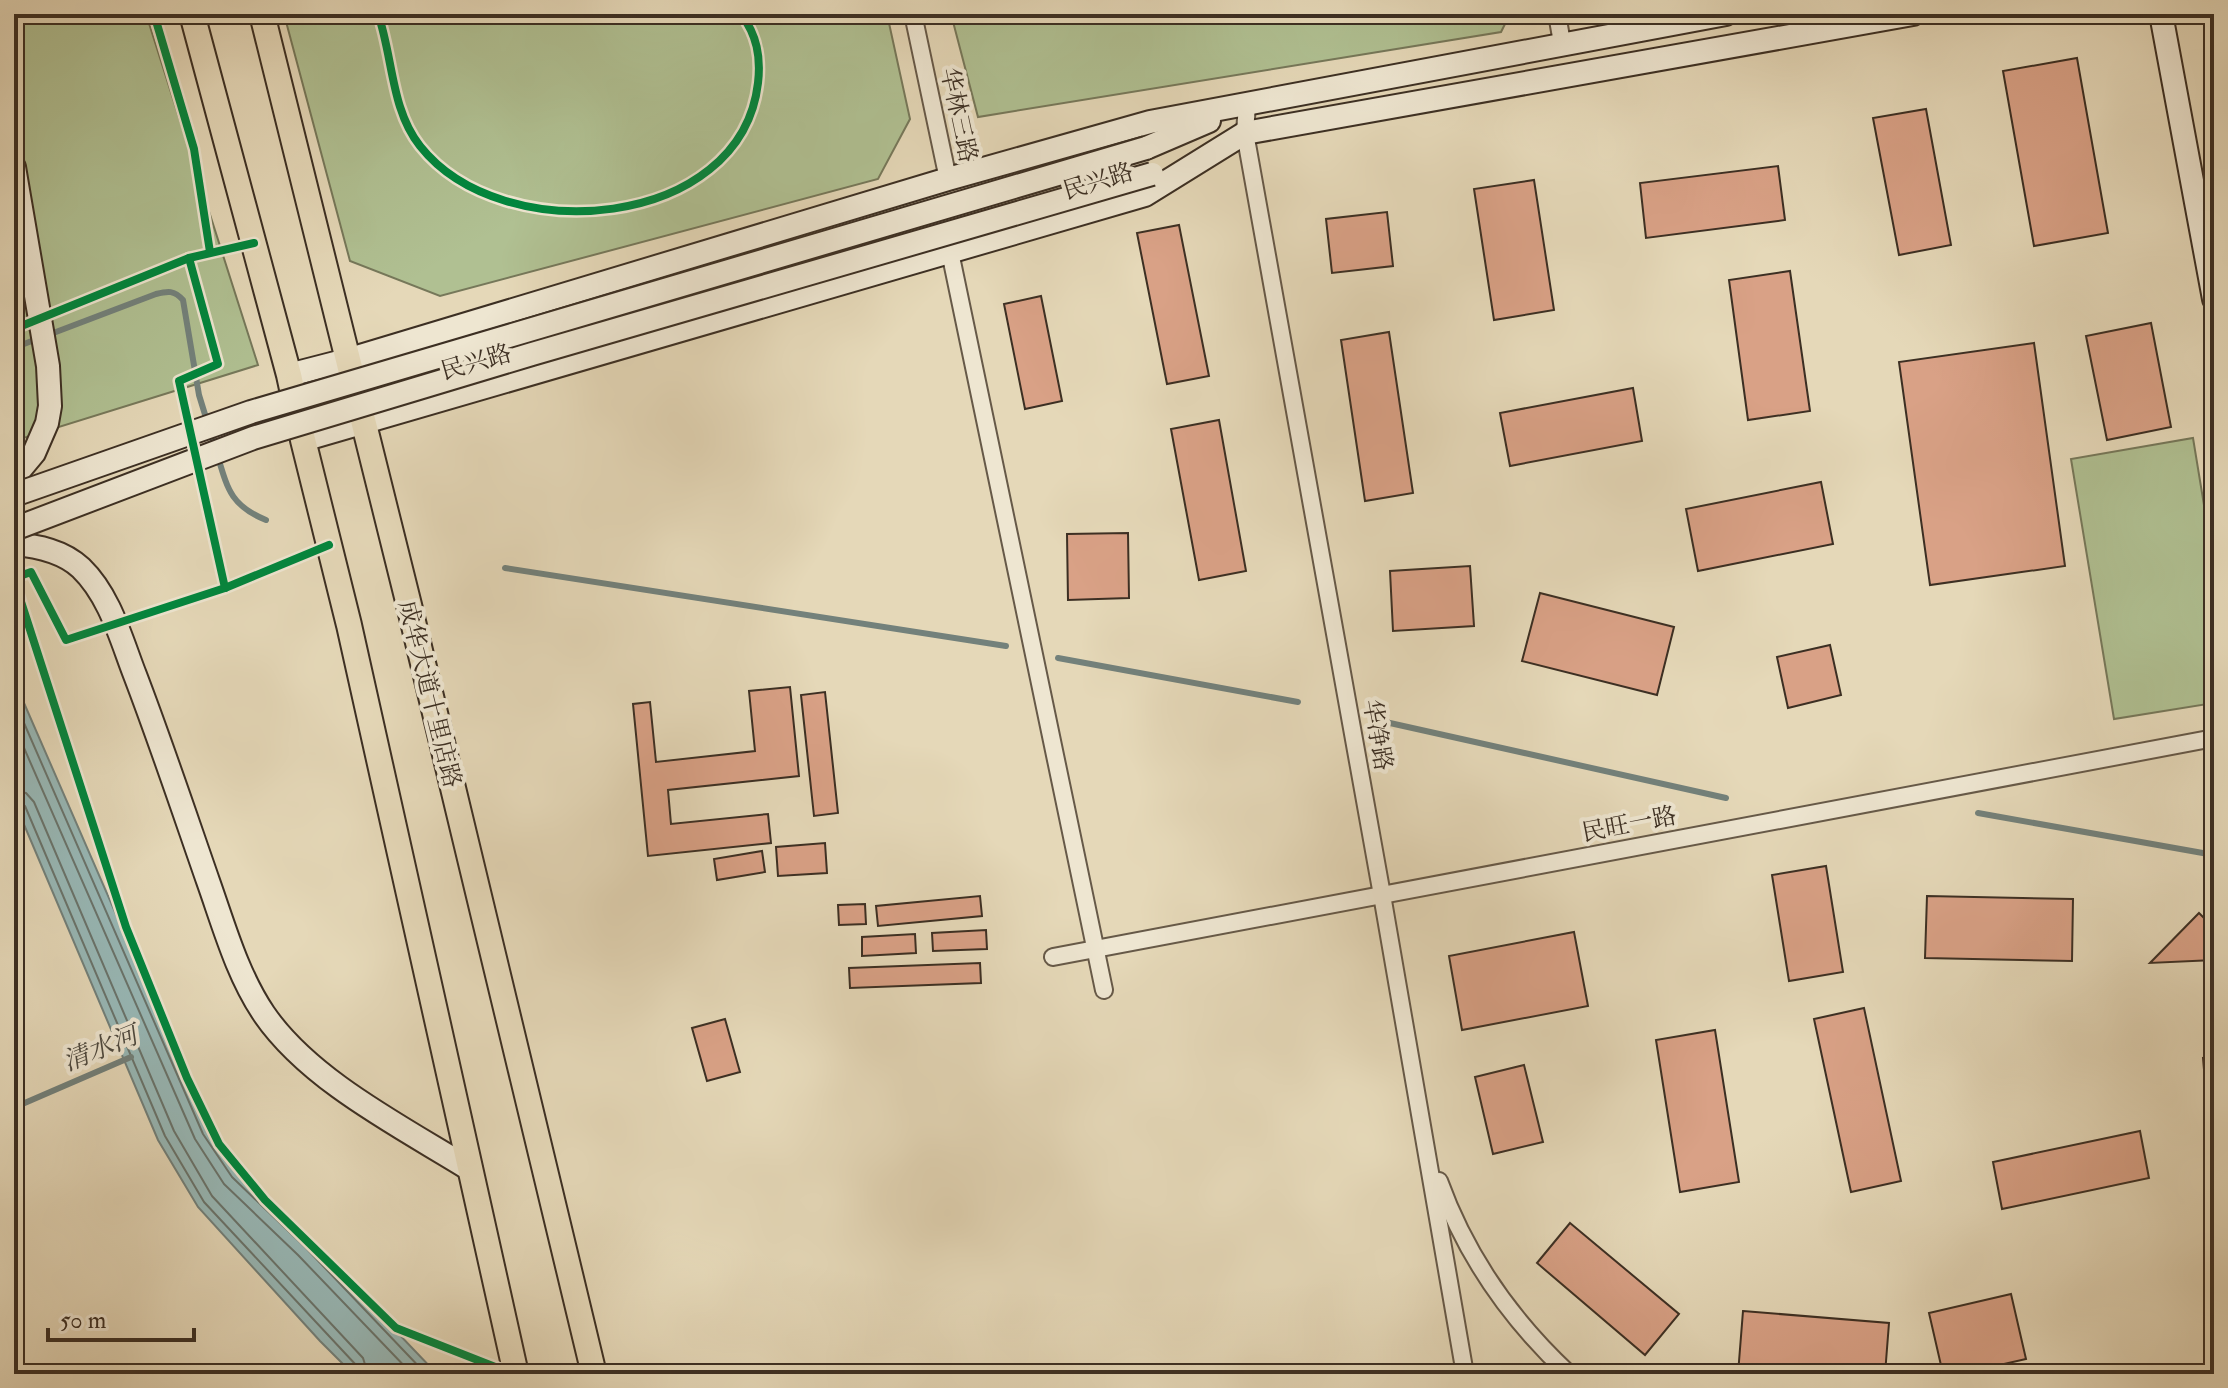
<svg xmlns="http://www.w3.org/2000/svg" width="2228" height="1388" viewBox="0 0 2228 1388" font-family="'IM FELL Double Pica','Noto Serif SC',serif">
<rect width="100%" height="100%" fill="#e5d8b8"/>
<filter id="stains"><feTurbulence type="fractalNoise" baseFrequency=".0025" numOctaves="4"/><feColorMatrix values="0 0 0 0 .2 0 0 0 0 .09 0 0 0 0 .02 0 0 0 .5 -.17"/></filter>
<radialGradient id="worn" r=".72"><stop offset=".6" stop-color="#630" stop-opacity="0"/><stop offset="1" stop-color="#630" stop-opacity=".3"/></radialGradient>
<g fill="#b0c092" stroke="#76785a" stroke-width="2">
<polygon points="14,14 146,14 258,365 14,441"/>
<polygon points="284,14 887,14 910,119 878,179 440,296 350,261"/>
<polygon points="951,14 1510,14 1501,32 978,117"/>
<polygon points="2193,438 2214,566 2214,703 2114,719 2071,459"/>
</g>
<polygon fill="#98b8b6" stroke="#73817b" stroke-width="2" points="14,680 210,1130 237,1172 311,1242 437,1374 353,1374 320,1341 198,1207 158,1140 14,801"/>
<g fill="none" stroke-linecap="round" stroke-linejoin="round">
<g stroke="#6a746c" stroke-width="2">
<polyline points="14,700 203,1134 232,1177 305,1247 426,1374"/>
<polyline points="14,725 195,1139 224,1184 298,1255 412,1374"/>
<polyline points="14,791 26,793 34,802 174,1131 212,1196 363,1358 368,1374"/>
<polyline points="14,801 20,802 25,806 165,1136 204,1202 356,1365 358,1374"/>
</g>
<g stroke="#73817b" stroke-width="6">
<path d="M48,335L156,294C168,291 174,290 183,300L199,395L215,447"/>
<polyline points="16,347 37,339"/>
<path d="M218,457C228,491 232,506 266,520"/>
<polyline points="505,568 1006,646"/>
<polyline points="1058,658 1298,702"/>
<polyline points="1372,719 1726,798"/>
<polyline points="1978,813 2214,855"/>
<polyline points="14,1104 20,1105 131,1057"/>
</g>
</g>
<g fill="#d9a186" stroke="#3c2f23" stroke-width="2">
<polygon points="2077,58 2108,233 2034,246 2003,71"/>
<polygon points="1926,109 1951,245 1899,255 1873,118"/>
<polygon points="1778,166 1785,220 1646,238 1640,183"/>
<polygon points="1534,180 1554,310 1494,320 1474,189"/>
<polygon points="1387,212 1393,266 1332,273 1326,219"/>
<polygon points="1179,225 1209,376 1167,384 1137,233"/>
<polygon points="1790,271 1810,411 1748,420 1729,280"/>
<polygon points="1041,296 1062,401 1025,409 1004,304"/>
<polygon points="2151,323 2171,427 2107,440 2086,336"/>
<polygon points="1389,332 1413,493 1365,501 1341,340"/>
<polygon points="2034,343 2065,566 1930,585 1899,362"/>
<polygon points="1633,388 1642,441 1510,466 1500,413"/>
<polygon points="1219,420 1246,571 1199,580 1171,429"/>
<polygon points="1821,482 1833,544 1698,571 1686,509"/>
<polygon points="1128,533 1129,598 1068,600 1067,534"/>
<polygon points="1470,566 1474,626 1393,631 1390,571"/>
<polygon points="1540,593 1674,627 1657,695 1522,661"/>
<polygon points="1830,645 1841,695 1788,708 1777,657"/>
<polygon points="790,687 799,776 668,790 671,824 768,814 771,843 648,856 633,704 650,702 656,762 755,751 749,691"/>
<polygon points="825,692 838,813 814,816 801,695"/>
<polygon points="825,843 827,873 778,876 776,847"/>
<polygon points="762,851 765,872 717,880 714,859"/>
<polygon points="1826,866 1843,972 1789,981 1772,875"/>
<polygon points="980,896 982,916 878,926 876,906"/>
<polygon points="1927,896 2073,899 2072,961 1925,958"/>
<polygon points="865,904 866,924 839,925 838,905"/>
<polygon points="2199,913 2214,928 2214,960 2150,963"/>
<polygon points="986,930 987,949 933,951 932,933"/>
<polygon points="1574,932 1588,1006 1462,1030 1449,956"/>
<polygon points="915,934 916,953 862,956 862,937"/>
<polygon points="980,963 981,983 850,988 849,968"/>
<polygon points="1864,1008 1901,1181 1851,1192 1814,1019"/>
<polygon points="725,1019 740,1072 707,1081 692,1028"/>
<polygon points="1715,1030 1739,1182 1680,1192 1656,1040"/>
<polygon points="2214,1057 2214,1175 2213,1175 2203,1058"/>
<polygon points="1524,1065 1543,1142 1493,1154 1475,1077"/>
<polygon points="2140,1131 2149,1178 2002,1209 1993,1162"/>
<polygon points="1570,1223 1679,1314 1645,1355 1537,1263"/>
<polygon points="2011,1294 2026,1359 1960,1374 1943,1374 1929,1313"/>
<polygon points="1743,1311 1889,1323 1885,1374 1738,1374"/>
</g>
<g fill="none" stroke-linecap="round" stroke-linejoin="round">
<g stroke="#665948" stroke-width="20">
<g id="street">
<polyline points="913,14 948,179"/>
<polyline points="1557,14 1562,43"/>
<polyline points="1247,104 1245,133 1382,895 1465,1374"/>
<polyline points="950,252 1104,990"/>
<polyline points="1053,957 2214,738"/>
<path d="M1439,1181C1466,1256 1511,1320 1569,1374"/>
</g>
</g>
<g stroke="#3c2f23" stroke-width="26">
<g id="secondary">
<polyline points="2161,14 2214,299"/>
<polyline points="1146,148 1209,121"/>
<polyline points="14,167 48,366 50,406 47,423 34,453 14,477"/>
<polyline points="289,375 347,360 948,179 1150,122 1726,14"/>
<polyline points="303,440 1145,195 1245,133 1913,14"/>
<path d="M14,544C38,546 63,551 81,568C110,596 121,639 135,675C161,743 184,812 208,881C224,926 237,974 264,1014C310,1081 402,1127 471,1170"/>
</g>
</g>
<g stroke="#3c2f23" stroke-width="28">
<g id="primary">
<polyline points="192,14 289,375 303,440 349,625 516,1374"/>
<polyline points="262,14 409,605 594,1374"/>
</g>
</g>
<use href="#street" stroke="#eee6d1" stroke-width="16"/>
<use href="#secondary" stroke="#eee6d1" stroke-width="22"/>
<use href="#primary" stroke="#e5d8b8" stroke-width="24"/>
<g stroke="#3c2f23" stroke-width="26" stroke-linecap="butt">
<g id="secondary-bridge">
<polyline points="14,495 251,412 1146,148"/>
<polyline points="14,529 253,438 532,354 1152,174"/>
</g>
</g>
<use href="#secondary-bridge" stroke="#eee6d1" stroke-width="22"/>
<g stroke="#eee6d1" stroke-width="13">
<g id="cycleway">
<polyline points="154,14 194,149 210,252"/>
<path d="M378,14C393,57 391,110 420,146C502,250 741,230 758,83C761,57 757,35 741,14"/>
<polyline points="189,258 218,364 179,381 225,588"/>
<polyline points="14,329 189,258 254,243"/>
<polyline points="14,578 31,572 66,640 225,588 329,545"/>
<polyline points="14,580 126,927 187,1078 219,1144 265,1200 396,1328 513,1374"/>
</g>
</g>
<use href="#cycleway" stroke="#00873e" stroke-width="8"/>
</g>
<g text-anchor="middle" stroke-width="8" stroke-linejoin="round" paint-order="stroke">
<g font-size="24" fill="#3c2f23" stroke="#eee6d1">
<text transform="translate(959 115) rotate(78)" y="8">华林三路</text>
<text transform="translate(1098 181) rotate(-17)" y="8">民兴路</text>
<text transform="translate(476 362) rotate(-16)" y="8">民兴路</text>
<text transform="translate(430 694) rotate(76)" y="8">成华大道十里店路</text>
<text transform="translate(1378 735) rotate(80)" y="8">华净路</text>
<text transform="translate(1629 824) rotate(-11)" y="8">民旺一路</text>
</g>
<g font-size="26" font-style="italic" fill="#4e4a40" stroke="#eee6d1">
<text transform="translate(100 1048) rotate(-22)" y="9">清水河</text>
</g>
</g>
<rect width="2228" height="1388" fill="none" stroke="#e5d8b8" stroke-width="48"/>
<rect x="16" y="16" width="2196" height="1356" fill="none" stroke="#3c2f23" stroke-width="4"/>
<rect x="24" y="24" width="2180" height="1340" fill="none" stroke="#3c2f23" stroke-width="2"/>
<path d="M48 1328v12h146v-12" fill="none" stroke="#3c2f23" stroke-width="4"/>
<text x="60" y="1328" font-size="24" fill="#3c2f23" stroke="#eee6d1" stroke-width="6" paint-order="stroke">50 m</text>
<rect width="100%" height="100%" filter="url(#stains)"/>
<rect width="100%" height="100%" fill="url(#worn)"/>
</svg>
